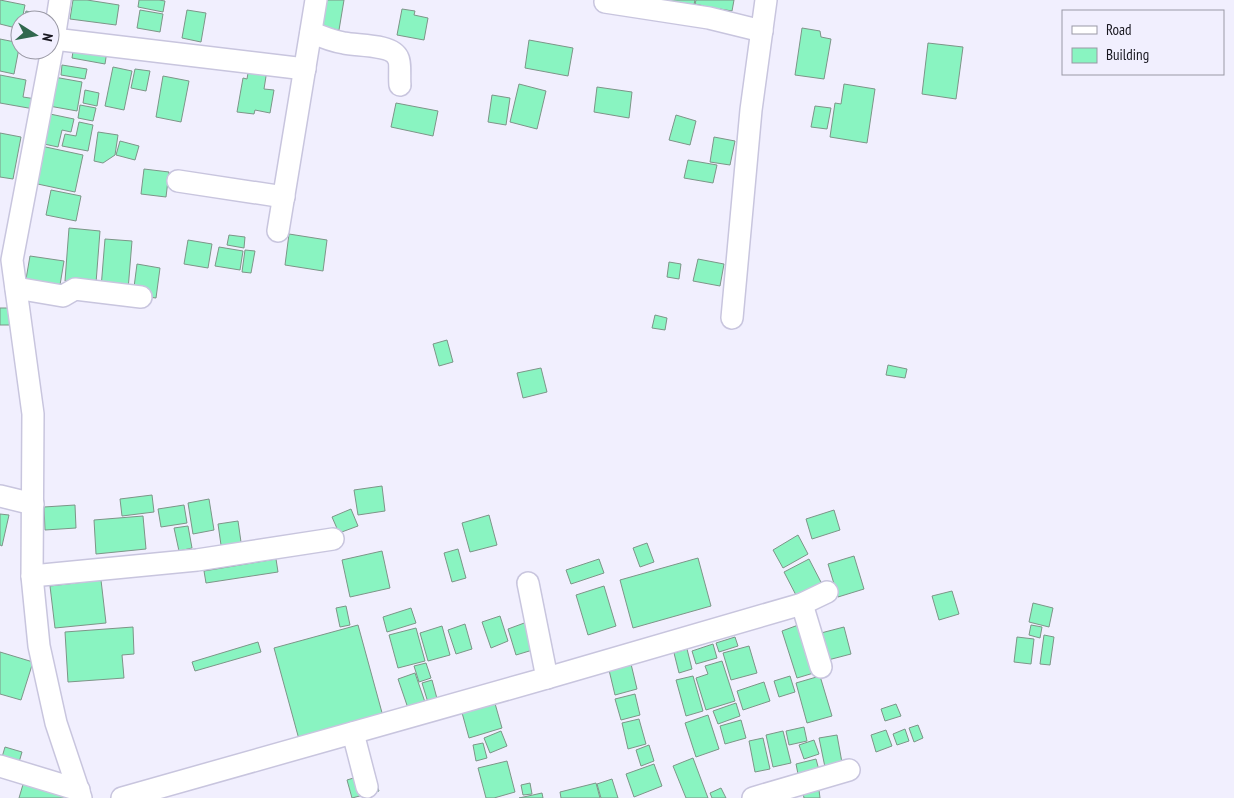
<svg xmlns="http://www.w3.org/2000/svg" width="1234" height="798" viewBox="0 0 1234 798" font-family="'PT Sans Narrow',sans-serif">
<rect width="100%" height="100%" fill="#f1effe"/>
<g fill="#89f4c1" stroke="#7d9588">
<polygon points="0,0 25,5 22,20 20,20 20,29 0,24"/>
<polygon points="73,0 87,0 119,5 116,25 70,19"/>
<polygon points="139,0 159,0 165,1 163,12 138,7"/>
<polygon points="318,0 344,0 339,30 314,26"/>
<polygon points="664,0 695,0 693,9 663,3"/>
<polygon points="696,0 734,0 732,11 720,9 719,15 703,12 704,6 695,4"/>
<polygon points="402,9 415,11 414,15 428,18 424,40 397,35"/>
<polygon points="140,10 163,14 160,32 137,28"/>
<polygon points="187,10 206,13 201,42 182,38"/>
<polygon points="26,11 43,15 42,20 24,20"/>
<polygon points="802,28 820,31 821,37 831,39 824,79 795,75"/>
<polygon points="0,39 20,43 14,74 0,71"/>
<polygon points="529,40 573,48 568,76 525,68"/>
<polygon points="928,43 963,47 956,99 922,94"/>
<polygon points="74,45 107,51 105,64 72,58"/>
<polygon points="62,65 87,69 85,79 61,75"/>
<polygon points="113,67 132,71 124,110 105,106"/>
<polygon points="249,67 267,70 264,89 274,90 270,113 255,110 254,114 237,112 243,78 247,79"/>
<polygon points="135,69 150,71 146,91 131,88"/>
<polygon points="0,75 26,80 23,97 36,99 34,109 0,103"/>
<polygon points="163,76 189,81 181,122 156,117"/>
<polygon points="54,77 82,82 77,111 49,106"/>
<polygon points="519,84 546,91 537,129 510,122"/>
<polygon points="844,84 875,89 867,143 830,137 835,103 841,104"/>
<polygon points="597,87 632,92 629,118 594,112"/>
<polygon points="85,90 99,93 97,106 83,103"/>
<polygon points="492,95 510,98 506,125 488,122"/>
<polygon points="396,103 438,111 433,136 391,127"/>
<polygon points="80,105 96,108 93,121 78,118"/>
<polygon points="815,106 831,108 827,129 811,127"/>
<polygon points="50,114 74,119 71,132 62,130 58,147 44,144"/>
<polygon points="676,115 696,121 690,145 669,140"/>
<polygon points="79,122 93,125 88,151 62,146 65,134 76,136"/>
<polygon points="98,132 118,135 115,155 103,163 94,161"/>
<polygon points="0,133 21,137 13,179 0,177"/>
<polygon points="714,137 735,141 730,165 710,162"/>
<polygon points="120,141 139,146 135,160 116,155"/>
<polygon points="41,146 83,155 75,192 33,183"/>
<polygon points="688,160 717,165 713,183 684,178"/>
<polygon points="144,169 169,172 166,197 141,194"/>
<polygon points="51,190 81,196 76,221 46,215"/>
<polygon points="69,228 100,231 96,283 65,281"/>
<polygon points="289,234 327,240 323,271 285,265"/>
<polygon points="229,235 245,237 244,248 227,245"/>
<polygon points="105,239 132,241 128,290 101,288"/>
<polygon points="188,240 212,244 208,268 184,264"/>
<polygon points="219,247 243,251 240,270 215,266"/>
<polygon points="245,250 255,251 251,273 242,272"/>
<polygon points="30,256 64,261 59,291 25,285"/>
<polygon points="698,259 724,264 720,286 693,281"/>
<polygon points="669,262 681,264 679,279 667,277"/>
<polygon points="137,264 160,268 156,298 133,295"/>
<polygon points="0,308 11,308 10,325 0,325"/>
<polygon points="655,315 667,318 665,330 652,328"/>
<polygon points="447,340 453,362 439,366 433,344"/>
<polygon points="888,365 907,369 905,378 886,375"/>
<polygon points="541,368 547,392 523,398 517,373"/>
<polygon points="382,486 385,511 358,515 354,490"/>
<polygon points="152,495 154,512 122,516 120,499"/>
<polygon points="209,499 214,530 193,534 188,503"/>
<polygon points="75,505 76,528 45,530 44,507"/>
<polygon points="184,505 187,523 161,527 158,509"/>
<polygon points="351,509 358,526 339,533 332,517"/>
<polygon points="834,510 840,530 812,539 806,519"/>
<polygon points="0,514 9,515 2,546 0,545"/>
<polygon points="489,515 497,545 470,552 462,523"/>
<polygon points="143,516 146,549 96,554 94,520"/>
<polygon points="238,521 242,549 222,552 218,524"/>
<polygon points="188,526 192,548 179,551 174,528"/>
<polygon points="798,535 808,554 783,568 773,550"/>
<polygon points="647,543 654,562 640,567 633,548"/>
<polygon points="458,549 466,578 452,582 444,553"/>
<polygon points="382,551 390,588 350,597 342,560"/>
<polygon points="854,556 864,589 838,597 828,564"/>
<polygon points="698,558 711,606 633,628 620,580"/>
<polygon points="276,559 278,572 206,583 204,571"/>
<polygon points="599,559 604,573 571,584 566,570"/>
<polygon points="809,559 823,586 798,599 784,572"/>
<polygon points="101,580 106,623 55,628 50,586"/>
<polygon points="604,586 616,626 588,635 576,595"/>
<polygon points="952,591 959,614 939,620 932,596"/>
<polygon points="1033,603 1053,608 1049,627 1029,622"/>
<polygon points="346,606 350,625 340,627 336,608"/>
<polygon points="411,608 416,623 387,632 383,617"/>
<polygon points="500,616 508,641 491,648 482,622"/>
<polygon points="527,622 536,649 516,655 508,629"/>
<polygon points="465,624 472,649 456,654 448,630"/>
<polygon points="801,624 817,672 797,678 782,631"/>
<polygon points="358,625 384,720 300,743 274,648"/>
<polygon points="1031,625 1042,627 1040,638 1029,635"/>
<polygon points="442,626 450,655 428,661 420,633"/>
<polygon points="133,627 134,654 122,655 124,678 68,682 65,632"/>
<polygon points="844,627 851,654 828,660 821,633"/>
<polygon points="416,628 425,661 398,668 389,635"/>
<polygon points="1044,635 1054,637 1050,665 1040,664"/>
<polygon points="735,637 738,646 719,652 716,643"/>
<polygon points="1017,637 1034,639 1031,664 1014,662"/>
<polygon points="258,642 261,652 195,671 192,662"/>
<polygon points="713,644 717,658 696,664 692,651"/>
<polygon points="749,646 757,673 731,680 723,653"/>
<polygon points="687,649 692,669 679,673 674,653"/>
<polygon points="0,652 33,662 21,700 0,694"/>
<polygon points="722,661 735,701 706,710 696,678 708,674 705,666"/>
<polygon points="426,663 431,678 419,682 414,666"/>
<polygon points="631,664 637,689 615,695 609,670"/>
<polygon points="415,673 427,708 410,714 398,679"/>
<polygon points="693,676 703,711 686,716 676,680"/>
<polygon points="790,676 795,692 779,697 774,681"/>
<polygon points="820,676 832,716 807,723 796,683"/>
<polygon points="432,680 439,706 430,709 422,683"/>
<polygon points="764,682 770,701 743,710 737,691"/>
<polygon points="635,694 640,715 621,720 615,699"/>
<polygon points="494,700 502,728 469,738 461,709"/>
<polygon points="736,703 740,716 718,724 713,711"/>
<polygon points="896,704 901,716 885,721 881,709"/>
<polygon points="708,715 719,749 696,757 685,723"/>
<polygon points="639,719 646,744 628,749 622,723"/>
<polygon points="741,720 746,738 725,744 720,726"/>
<polygon points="918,725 923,738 914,742 909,728"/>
<polygon points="804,727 807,741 789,745 786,731"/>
<polygon points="905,729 909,741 897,745 893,734"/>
<polygon points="886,730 892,746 876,752 871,735"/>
<polygon points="501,731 507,746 490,753 484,738"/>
<polygon points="783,731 791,763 773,767 766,735"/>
<polygon points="837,735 843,768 826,772 819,738"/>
<polygon points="763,738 770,769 755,772 749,741"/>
<polygon points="814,740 819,754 804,759 799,745"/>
<polygon points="483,743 487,758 476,761 473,745"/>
<polygon points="649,745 654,761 641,766 636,750"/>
<polygon points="5,747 22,752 17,769 0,764"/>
<polygon points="693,758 708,798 686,798 673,766"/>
<polygon points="816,759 820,774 799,779 796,764"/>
<polygon points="507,761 515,792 494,798 486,798 478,768"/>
<polygon points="654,764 662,786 634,797 626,774"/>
<polygon points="373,772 379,791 352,798 347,780"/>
<polygon points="612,779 618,798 601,798 597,784"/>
<polygon points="24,781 66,793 65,798 19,798"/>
<polygon points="530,783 532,794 523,795 521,785"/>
<polygon points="596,783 600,798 561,798 560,792"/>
<polygon points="721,788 726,798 712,798 710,793"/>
<polygon points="819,790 820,798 804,798 803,793"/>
<polygon points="542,793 543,798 519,798"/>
</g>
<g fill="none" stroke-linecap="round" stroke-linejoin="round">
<g stroke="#c8c5de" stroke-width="24">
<g id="minor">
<polyline points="60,0 54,39 12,260 33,414 32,576 39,646 56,723 81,798"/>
<polyline points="605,2 709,18 762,31"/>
<path d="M311,32C322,37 332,41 344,43C357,46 392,44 398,58C401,63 399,78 400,85"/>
<polyline points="54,39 305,69"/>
<polyline points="178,181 284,197"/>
<polyline points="278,231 316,0"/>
<polyline points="16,288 63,296 75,289 141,297"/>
<polyline points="732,318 751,110 766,0"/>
<polyline points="0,496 33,504"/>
<polyline points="32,576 197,560 333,539"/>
<polyline points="528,583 547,678"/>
<polyline points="802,604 821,667"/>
<polyline points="353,733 367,787"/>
<polyline points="0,766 79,790"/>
<polyline points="122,798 547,678 802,604 827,592"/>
<polyline points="753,798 849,770"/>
</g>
</g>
<use href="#minor" stroke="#fff" stroke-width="21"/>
</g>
<rect x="1062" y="10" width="162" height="65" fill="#f1effe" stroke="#9a99a5"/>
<rect x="1072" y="26" width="25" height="8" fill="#ffffff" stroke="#9a99a5"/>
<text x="1106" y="35" font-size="15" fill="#18171f">Road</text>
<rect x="1072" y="48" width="25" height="15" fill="#89f4c1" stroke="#9a99a5"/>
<text x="1106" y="60" font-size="15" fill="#18171f">Building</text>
<g transform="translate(35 35) rotate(101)"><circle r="24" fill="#f1effe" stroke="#9a99a5"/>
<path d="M0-4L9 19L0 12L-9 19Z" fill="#31684e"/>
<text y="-8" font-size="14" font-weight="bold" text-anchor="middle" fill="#18171f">N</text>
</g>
</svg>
